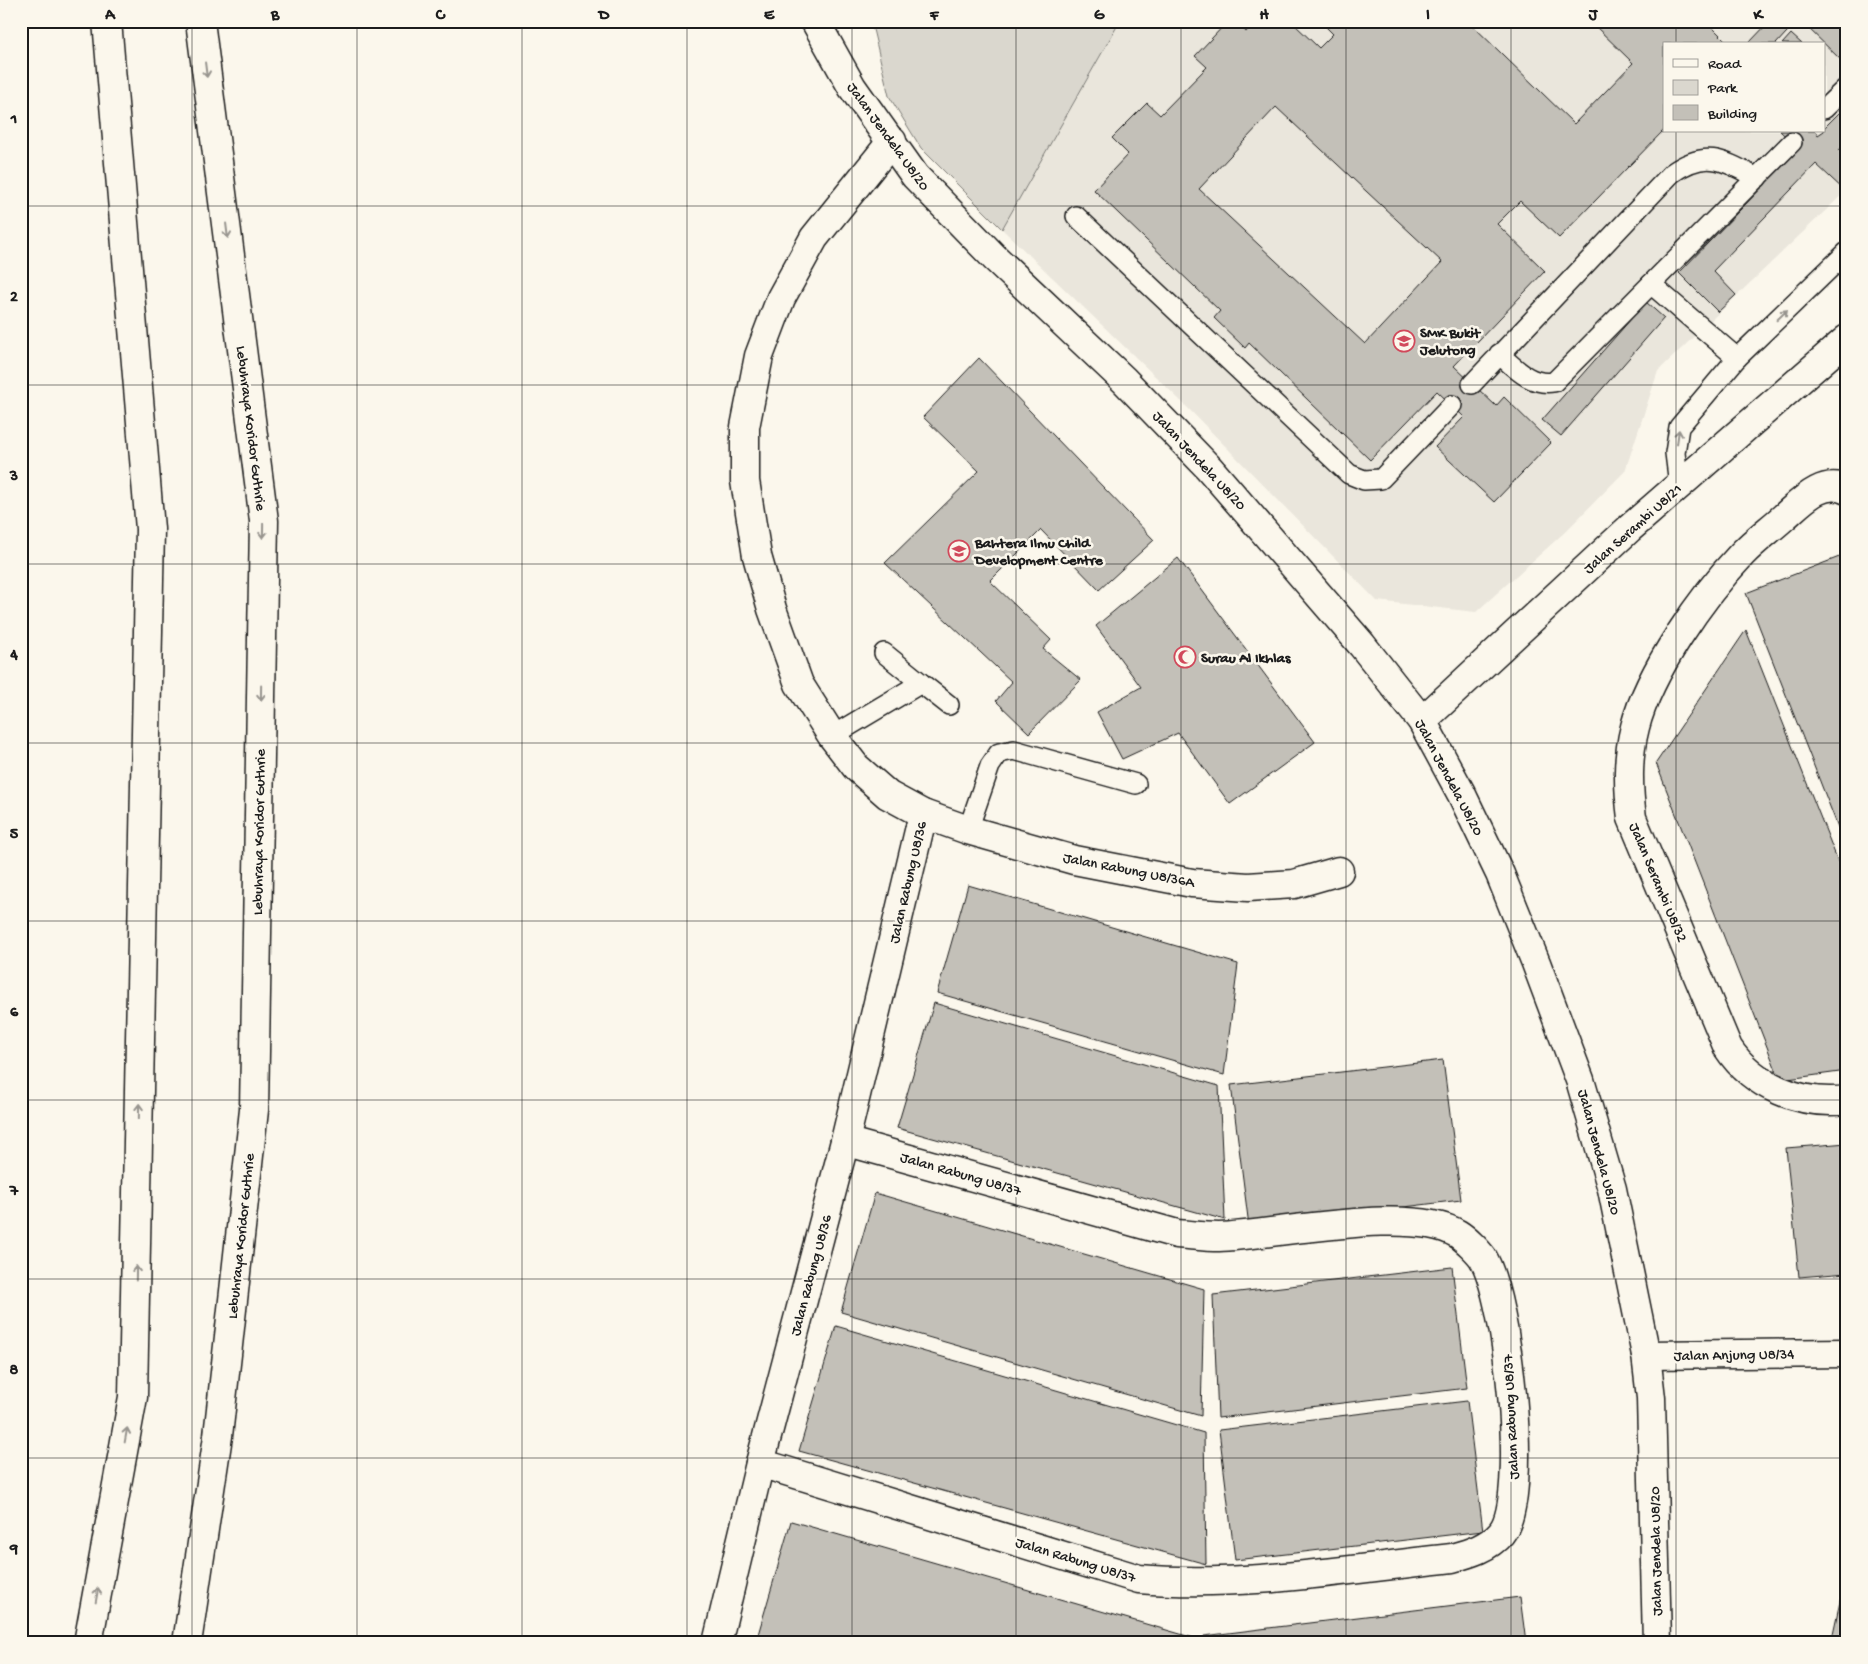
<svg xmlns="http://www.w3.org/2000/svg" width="1868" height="1664" viewBox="0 0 1868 1664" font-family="'Gochi Hand',sans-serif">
<rect width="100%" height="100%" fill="#fbf7ec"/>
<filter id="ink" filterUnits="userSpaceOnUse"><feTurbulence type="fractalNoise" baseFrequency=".02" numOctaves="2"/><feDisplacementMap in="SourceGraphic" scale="10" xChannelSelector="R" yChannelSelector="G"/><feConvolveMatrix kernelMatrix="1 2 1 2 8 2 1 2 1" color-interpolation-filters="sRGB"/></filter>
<g filter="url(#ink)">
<path fill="#eae6dc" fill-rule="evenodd" d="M1120,21H1847V190L1658,371L1625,471L1566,531L1476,612L1377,601L1182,402L1002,229ZM1664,44H1824V131H1664Z"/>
<polygon fill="#dad7ce" stroke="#7b7a75" points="871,21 1120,21 1002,229 921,148 889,96"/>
<g fill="#c3c0b8" stroke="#1c1c1c" fill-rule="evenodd">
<path d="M1228,21H1235L1246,32L1256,21H1291L1319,48L1333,34L1320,21H1468L1574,124L1633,63L1590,21H1706L1729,44H1664V130L1559,238L1520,201L1497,224L1545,271L1454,366L1496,406L1504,397L1551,443L1494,502L1435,447L1464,417L1437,391L1370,460L1249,343L1245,348L1214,318L1220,311L1094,190L1128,154L1112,138L1147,103L1160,115L1207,67L1195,56ZM1276,107L1442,262L1365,344L1199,189Z"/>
<polygon points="1770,21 1797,21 1776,44 1748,44"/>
<polygon points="1801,21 1847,21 1847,58 1843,62"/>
<polygon points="1791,34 1802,44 1782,44"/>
<polygon points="1847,105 1847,142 1839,150 1847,157 1847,190 1845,191 1816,164 1713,271 1736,295 1718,312 1679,273 1799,149 1780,131 1815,131 1818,135 1824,131 1824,128"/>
<polygon points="1646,302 1664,318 1561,436 1542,420"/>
<polygon points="979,358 1154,540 1099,590 1041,530 990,581 1051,640 1043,649 1081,680 1029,733 996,701 1012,682 885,563 979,471 923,417"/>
<polygon points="1847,554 1847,850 1746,593"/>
<polygon points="1178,558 1315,742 1230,804 1178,733 1122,759 1097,712 1141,687 1096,626"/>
<polygon points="1746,630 1847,884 1847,1071 1780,1080 1656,763"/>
<polygon points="968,885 1238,964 1224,1075 937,993"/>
<polygon points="934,1003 1219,1086 1225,1220 897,1128"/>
<polygon points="1443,1060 1461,1200 1249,1226 1231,1085"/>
<polygon points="1847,1143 1847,1273 1799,1277 1786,1148"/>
<polygon points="875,1193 1204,1289 1201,1416 841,1312"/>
<polygon points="1452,1267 1467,1388 1218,1418 1213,1295"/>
<polygon points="836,1326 1204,1433 1206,1564 799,1451"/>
<polygon points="1467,1401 1483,1531 1235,1560 1219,1430"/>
<polygon points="791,1521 1194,1638 1194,1643 776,1643 757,1638"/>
<polygon points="1847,1569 1847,1643 1831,1643"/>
<polygon points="1520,1597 1526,1643 1203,1643 1204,1636"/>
</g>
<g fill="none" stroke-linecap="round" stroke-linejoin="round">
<g stroke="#1c1c1c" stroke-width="22">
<g id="service">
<polyline points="1824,109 1847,87"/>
<polyline points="1076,216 1349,474 1364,480 1381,479 1452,405"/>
<polyline points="1651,284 1792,142"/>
<path d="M1499,354C1516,369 1531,386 1554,382L1651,284L1737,358"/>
<path d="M1472,384L1672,173C1706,149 1723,160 1757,178"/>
<polyline points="1679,485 1675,453 1679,427 1737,358 1847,252"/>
<polyline points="884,653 921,683"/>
<polyline points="832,736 921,683 949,705"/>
<polyline points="968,830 990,766 999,753 1014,750 1136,784"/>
</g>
</g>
<g stroke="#1c1c1c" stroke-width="31">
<g id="minor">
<polyline points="892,141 814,238 781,298 759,356 745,427 745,481 757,556 772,609 799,684 832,736 856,767 888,795 923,814 968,830 1074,860 1192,883 1248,887 1294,884 1339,871"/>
<path d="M1847,490C1823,477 1801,502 1785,516C1771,529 1755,540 1742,554C1703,595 1649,672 1635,727C1627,758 1628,787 1632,818L1728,1048C1753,1086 1801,1106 1847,1100"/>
<polyline points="1646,1355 1847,1353"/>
<path d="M760,1463L1139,1579C1243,1588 1348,1569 1452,1558C1470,1553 1488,1548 1501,1533C1531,1497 1507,1298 1483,1258C1478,1251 1466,1239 1458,1234C1412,1205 1277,1235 1219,1237C1205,1237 1191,1235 1177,1234L845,1141"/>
<polyline points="717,1643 760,1463 845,1141 923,814"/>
</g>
</g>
<g stroke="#1c1c1c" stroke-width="31">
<g id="tertiary">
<polyline points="815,21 852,87 915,176 995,258 1124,380 1209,468 1362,645 1422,721 1461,793 1500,874 1536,963 1580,1080 1612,1189 1646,1355 1651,1398 1657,1643"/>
<polyline points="1422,721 1630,528 1847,339"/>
</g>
</g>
<g stroke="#1c1c1c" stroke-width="31">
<g id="motorway">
<polyline points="88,1643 133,1397 150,529 107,21"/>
<polyline points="187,1643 218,1436 254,1110 264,521 200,21"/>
</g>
</g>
<use href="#service" stroke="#fbf7ec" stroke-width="19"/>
<use href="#minor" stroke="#fbf7ec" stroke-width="28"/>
<use href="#tertiary" stroke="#fbf7ec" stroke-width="28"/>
<use href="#motorway" stroke="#fbf7ec" stroke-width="28"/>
</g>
<defs><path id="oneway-shaft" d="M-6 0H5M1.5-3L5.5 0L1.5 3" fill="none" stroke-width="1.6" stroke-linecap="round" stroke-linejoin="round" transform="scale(1.25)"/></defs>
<g stroke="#97948e">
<use href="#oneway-shaft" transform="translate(206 70) rotate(83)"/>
<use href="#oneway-shaft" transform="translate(227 231) rotate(83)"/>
<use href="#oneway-shaft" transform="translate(1782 315) rotate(-44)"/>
<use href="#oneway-shaft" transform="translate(1678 437) rotate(-82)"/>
<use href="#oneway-shaft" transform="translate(263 531) rotate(91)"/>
<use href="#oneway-shaft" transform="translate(261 693) rotate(91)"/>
<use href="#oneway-shaft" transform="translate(139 1111) rotate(-89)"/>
<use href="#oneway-shaft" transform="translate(136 1273) rotate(-89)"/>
<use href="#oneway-shaft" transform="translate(126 1435) rotate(-80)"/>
<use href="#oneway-shaft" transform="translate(97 1595) rotate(-80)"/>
</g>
</g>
<path fill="none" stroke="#1c1c1c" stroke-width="1" stroke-opacity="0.55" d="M192,21V1643M357,21V1643M522,21V1643M687,21V1643M852,21V1643M1016,21V1643M1181,21V1643M1346,21V1643M1511,21V1643M1676,21V44M1676,131V1643M21,206H1847M21,385H1847M21,564H1847M21,743H1847M21,921H1847M21,1100H1847M21,1279H1847M21,1458H1847"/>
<defs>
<g id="school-ring" transform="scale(1.125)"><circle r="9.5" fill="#fbf7ec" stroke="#d1495b" stroke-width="1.5"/><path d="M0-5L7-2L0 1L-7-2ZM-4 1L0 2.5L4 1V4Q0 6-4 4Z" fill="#d1495b"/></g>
<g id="mosque-ring" transform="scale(1.125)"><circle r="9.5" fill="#fbf7ec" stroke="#d1495b" stroke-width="1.5"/><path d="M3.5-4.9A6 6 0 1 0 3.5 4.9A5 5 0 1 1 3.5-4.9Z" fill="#d1495b"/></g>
</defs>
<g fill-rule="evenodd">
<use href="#school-ring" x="1404" y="341"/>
<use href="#school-ring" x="959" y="551"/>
<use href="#mosque-ring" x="1185" y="657"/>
</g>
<g text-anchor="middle" stroke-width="5" stroke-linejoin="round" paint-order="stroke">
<g font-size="15" fill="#1c1c1c" stroke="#fbf7ec">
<text transform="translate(889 136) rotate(54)" y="5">Jalan Jendela U8/20</text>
<text transform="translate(252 428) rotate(83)" y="5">Lebuhraya Koridor Guthrie</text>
<text transform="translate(1200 460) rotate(47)" y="5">Jalan Jendela U8/20</text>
<text transform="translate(1632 528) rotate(-42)" y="5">Jalan Serambi U8/21</text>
<text transform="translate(1450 777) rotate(62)" y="5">Jalan Jendela U8/20</text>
<text transform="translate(258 832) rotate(-89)" y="5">Lebuhraya Koridor Guthrie</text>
<text transform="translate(1129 869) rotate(11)" y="5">Jalan Rabung U8/36A</text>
<text transform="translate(907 882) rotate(-77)" y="5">Jalan Rabung U8/36</text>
<text transform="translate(1659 882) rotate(67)" y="5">Jalan Serambi U8/32</text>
<text transform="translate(1600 1152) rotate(75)" y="5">Jalan Jendela U8/20</text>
<text transform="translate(961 1173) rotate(16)" y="5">Jalan Rabung U8/37</text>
<text transform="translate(240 1236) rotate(-84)" y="5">Lebuhraya Koridor Guthrie</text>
<text transform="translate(810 1275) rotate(-75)" y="5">Jalan Rabung U8/36</text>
<text transform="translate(1734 1354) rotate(-1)" y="5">Jalan Anjung U8/34</text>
<text transform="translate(1510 1417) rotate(-93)" y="5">Jalan Rabung U8/37</text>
<text transform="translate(1655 1551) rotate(-91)" y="5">Jalan Jendela U8/20</text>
<text transform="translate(1076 1559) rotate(17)" y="5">Jalan Rabung U8/37</text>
</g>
<g font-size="15" font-weight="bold" fill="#1c1c1c" stroke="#fbf7ec" text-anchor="start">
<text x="1420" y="337">SMK Bukit<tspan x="1420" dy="17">Jelutong</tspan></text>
<text x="975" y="547">Bahtera Ilmu Child<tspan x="975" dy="17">Development Centre</tspan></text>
<text x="1201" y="662">Surau Al Ikhlas</text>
</g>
</g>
<rect width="1868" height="1664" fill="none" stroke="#fbf7ec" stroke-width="55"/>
<rect x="1663" y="42" width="162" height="90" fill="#fbf7ec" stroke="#a29f99"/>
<rect x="1673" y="59" width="25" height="8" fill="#fbf7ec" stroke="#a29f99"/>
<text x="1708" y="68" font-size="15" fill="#1c1c1c">Road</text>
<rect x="1673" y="80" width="25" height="15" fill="#dad7ce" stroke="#a29f99"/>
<text x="1708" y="92" font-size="15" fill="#1c1c1c">Park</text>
<rect x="1673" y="105" width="25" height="15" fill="#c3c0b8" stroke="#a29f99"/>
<text x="1708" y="118" font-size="15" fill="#1c1c1c">Building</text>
<rect x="28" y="28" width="1812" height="1608" fill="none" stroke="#1c1c1c" stroke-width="2"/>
<g font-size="16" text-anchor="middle" font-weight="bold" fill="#1c1c1c">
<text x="110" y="19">A</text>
<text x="275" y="19">B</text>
<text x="440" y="19">C</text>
<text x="604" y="19">D</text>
<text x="769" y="19">E</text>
<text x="934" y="19">F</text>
<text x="1099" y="19">G</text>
<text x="1264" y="19">H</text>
<text x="1428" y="19">I</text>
<text x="1593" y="19">J</text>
<text x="1758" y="19">K</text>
<text x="14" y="123">1</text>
<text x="14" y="301">2</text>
<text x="14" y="480">3</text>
<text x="14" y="659">4</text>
<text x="14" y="838">5</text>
<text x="14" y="1016">6</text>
<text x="14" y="1195">7</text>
<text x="14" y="1374">8</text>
<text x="14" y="1553">9</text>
</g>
</svg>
